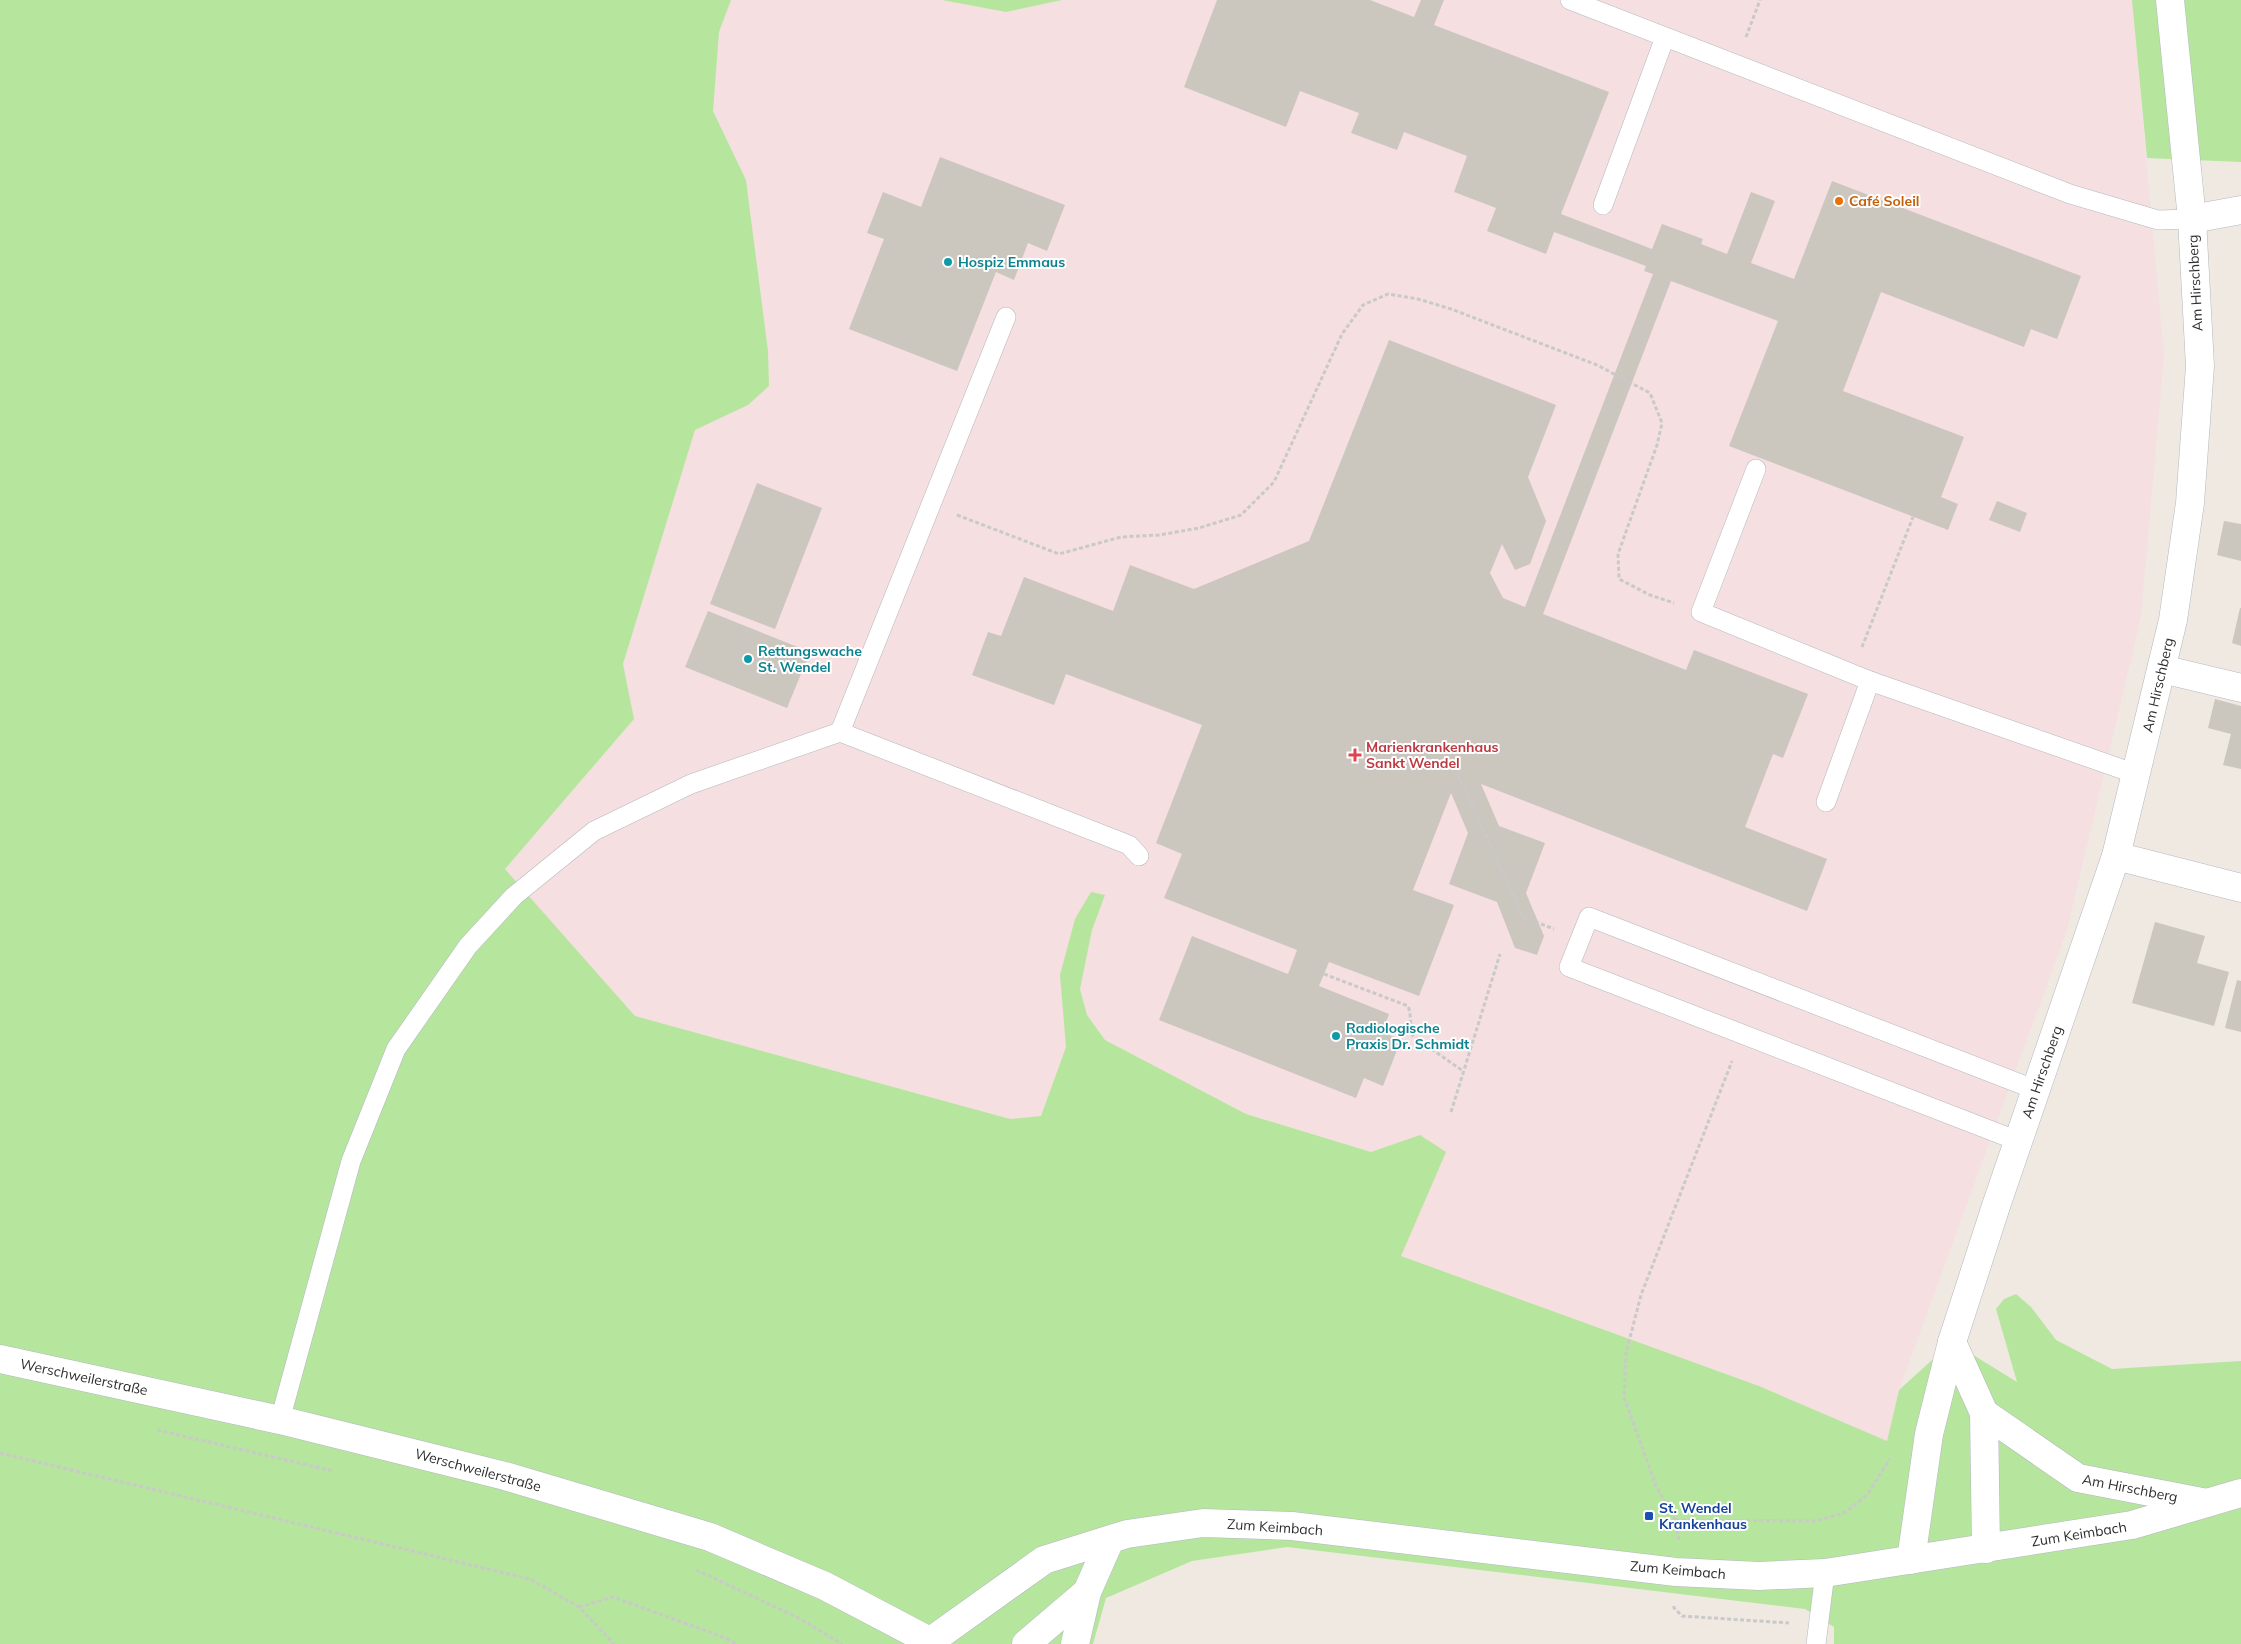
<svg xmlns="http://www.w3.org/2000/svg" width="2241" height="1644" viewBox="0 0 2241 1644" font-family="Mulish,sans-serif">
<rect width="100%" height="100%" fill="#efe9e1"/>
<polygon fill="#f5dfe0" points="731,0 942,0 1006,12 1062,0 2132,0 2164,356 2141,617 2067,930 1899,1390 1887,1441 1759,1386 1401,1256 1420,1135 1371,1152 1246,1114 1105,1040 1087,1015 1080,989 1092,930 1105,895 1060,975 1066,1047 1041,1116 1010,1119 635,1016 505,869 634,719 623,664 695,430 748,405 769,386 768,351 746,180 713,111 719,32"/>
<g fill="#b6e59e">
<polygon points="0,0 731,0 719,32 713,111 746,180 768,351 769,386 748,405 695,430 623,664 634,719 505,869 635,1016 1010,1119 1041,1116 1066,1047 1060,975 1075,919 1091,892 1105,895 1092,930 1080,989 1087,1015 1105,1040 1246,1114 1371,1152 1420,1135 1446,1152 1401,1256 1759,1386 1887,1441 1899,1390 1952,1342 2017,1382 1996,1309 2004,1299 2016,1294 2031,1307 2056,1340 2112,1369 2241,1361 2241,1644 1834,1644 1834,1627 1805,1609 1287,1547 1192,1561 1106,1598 1093,1644 0,1644"/>
<polygon points="942,0 1062,0 1006,12"/>
<polygon points="2132,0 2241,0 2241,162 2147,158"/>
</g>
<g fill="#cbc7bf">
<polygon points="1217,0 1370,0 1414,17 1421,0 1444,0 1434,25 1609,92 1561,214 1652,249 1662,224 1703,239 1701,244 1727,254 1751,192 1775,201 1751,263 1794,279 1832,181 2081,276 2057,339 2031,329 2024,347 1881,292 1843,391 1964,437 1941,497 1958,504 1948,530 1729,446 1778,321 1671,281 1543,614 1686,670 1694,650 1808,694 1783,758 1773,754 1745,827 1827,859 1807,911 1481,784 1499,826 1545,843 1526,893 1544,936 1537,955 1515,948 1497,902 1449,884 1468,833 1451,793 1413,890 1454,905 1419,996 1329,962 1319,986 1389,1014 1382,1032 1401,1040 1383,1086 1364,1078 1356,1098 1159,1020 1192,936 1288,974 1297,950 1164,898 1182,854 1156,843 1202,725 1066,674 1054,705 972,675 988,632 1001,636 1024,577 1113,611 1130,565 1194,589 1309,541 1389,340 1556,405 1528,477 1546,521 1530,564 1515,570 1502,544 1490,573 1503,598 1525,607 1653,274 1644,271 1646,266 1554,232 1546,254 1487,231 1496,208 1454,192 1467,156 1404,132 1397,150 1351,133 1359,113 1300,91 1286,127 1184,87"/>
<polygon points="940,157 1065,205 1047,251 1028,243 1014,280 996,272 957,371 849,329 884,239 867,233 883,192 921,207"/>
<polygon points="757,483 822,508 775,629 710,604"/>
<polygon points="1997,501 2027,513 2020,532 1989,520"/>
<polygon points="2224,521 2241,524 2241,561 2217,555"/>
<polygon points="2240,608 2241,608 2241,646 2232,643"/>
<polygon points="708,611 810,652 787,708 685,667"/>
<polygon points="2215,699 2241,706 2241,769 2223,765 2231,734 2208,728"/>
<polygon points="2155,922 2205,936 2197,963 2229,972 2214,1026 2132,1003"/>
<polygon points="2237,980 2241,981 2241,1032 2225,1028"/>
</g>
<g fill="none" stroke-linecap="round" stroke-linejoin="round">
<g stroke="#b4b7c1" stroke-width="20">
<g id="service">
<polyline points="1570,0 2070,194 2158,220 2192,219"/>
<polyline points="1603,205 1665,37"/>
<polyline points="1756,469 1701,612 1870,681 2136,774"/>
<polyline points="840,732 1006,317"/>
<polyline points="1826,802 1870,681"/>
<polyline points="2018,1141 1569,967 1589,917 2036,1090"/>
<polyline points="280,1420 351,1161 396,1049 468,946 514,896 594,831 691,784 840,732 1129,845 1139,856"/>
<polyline points="1816,1644 1825,1573"/>
</g>
</g>
<g stroke="#b4b7c1" stroke-width="29">
<g id="minor">
<polyline points="2192,219 2241,210"/>
<polyline points="2162,669 2241,688"/>
<polyline points="2116,856 2241,888"/>
<polyline points="1952,1342 1984,1413 1986,1549"/>
<polyline points="1984,1413 2078,1478 2207,1503"/>
<polyline points="1911,1560 1929,1434 1952,1342 1996,1206 2116,856 2173,620 2190,503 2200,366 2192,219 2170,0"/>
</g>
</g>
<g stroke="#b4b7c1" stroke-width="29">
<g id="tertiary">
<polyline points="931,1641 1044,1560 1127,1534 1203,1523 1292,1526 1676,1572 1759,1576 1825,1573 2132,1525 2241,1493"/>
<polyline points="1026,1644 1087,1592"/>
<polyline points="1075,1644 1087,1592 1110,1540"/>
</g>
</g>
<g stroke="#b4b7c1" stroke-width="29">
<polyline id="secondary" points="0,1359 280,1420 505,1476 710,1537 825,1586 935,1644"/>
</g>
<g stroke="#c9c9c9" stroke-width="3" stroke-dasharray="4 2.5" stroke-linecap="butt">
<polyline points="1746,37 1760,0"/>
<polyline points="957,515 1059,554 1121,537 1159,535 1199,528 1241,515 1274,482 1342,334 1363,305 1388,294 1418,299 1451,309 1597,365 1650,393 1662,423 1657,445 1618,554 1619,579 1650,595 1674,603"/>
<polyline points="1862,647 1913,517"/>
<polyline points="1458,775 1523,917 1554,929"/>
<path d="M1324,974L1408,1006C1412,1016 1409,1026 1413,1036L1463,1071"/>
<polyline points="1451,1112 1500,954"/>
<polyline points="157,1430 333,1471"/>
<polyline points="0,1453 530,1579 579,1607 614,1644"/>
<polyline points="1675,1520 1816,1521 1846,1512 1867,1495 1890,1459"/>
<polyline points="1679,1540 1675,1520 1656,1486 1624,1397 1626,1353 1641,1295 1732,1061"/>
<polyline points="696,1570 799,1618 842,1644"/>
<polyline points="1674,1606 1674,1608 1682,1616 1789,1623"/>
<polyline points="579,1607 613,1597 723,1637 736,1644"/>
</g>
<use href="#service" stroke="#fff" stroke-width="19"/>
<use href="#minor" stroke="#fff" stroke-width="28"/>
<use href="#tertiary" stroke="#fff" stroke-width="28"/>
<use href="#secondary" stroke="#fff" stroke-width="28"/>
</g>
<circle fill="#e8710a" stroke="#fff" stroke-width="2" cx="1839" cy="201" r="5"/>
<g fill="#0f9aa8" stroke="#fff" stroke-width="2">
<circle cx="948" cy="262" r="5"/>
<circle cx="748" cy="659" r="5"/>
<circle cx="1336" cy="1036" r="5"/>
</g>
<path fill="#e0444e" stroke="#fff" stroke-width="2" d="M1352.5 747.5h5v5h5v5h-5v5h-5v-5h-5v-5h5z"/>
<rect fill="#1a4fb4" stroke="#fff" stroke-width="2" x="1644" y="1511" width="10" height="10" rx="2.5"/>
<g text-anchor="middle" stroke-width="4" stroke-linejoin="round" paint-order="stroke">
<g font-size="14" font-weight="bold" fill="#c56008" stroke="#fff" text-anchor="start">
<text x="1849" y="206">Café Soleil</text>
</g>
<g font-size="14" font-weight="bold" fill="#0d838f" stroke="#fff" text-anchor="start">
<text x="958" y="267">Hospiz Emmaus</text>
<text x="758" y="656">Rettungswache<tspan x="758" dy="16">St. Wendel</tspan></text>
<text x="1346" y="1033">Radiologische<tspan x="1346" dy="16">Praxis Dr. Schmidt</tspan></text>
</g>
<g font-size="14" fill="#2e2e2e" stroke="#fff">
<text transform="translate(2195 283) rotate(-93)" y="5">Am Hirschberg</text>
<text transform="translate(2158 685) rotate(-77)" y="5">Am Hirschberg</text>
<text transform="translate(2042 1072) rotate(-71)" y="5">Am Hirschberg</text>
<text transform="translate(84 1377) rotate(12)" y="5">Werschweilerstraße</text>
<text transform="translate(478 1470) rotate(15)" y="5">Werschweilerstraße</text>
<text transform="translate(2130 1488) rotate(11)" y="5">Am Hirschberg</text>
<text transform="translate(1275 1527) rotate(4)" y="5">Zum Keimbach</text>
<text transform="translate(2079 1534) rotate(-9)" y="5">Zum Keimbach</text>
<text transform="translate(1678 1570) rotate(5)" y="5">Zum Keimbach</text>
</g>
<g font-size="14" font-weight="bold" fill="#be3a42" stroke="#fff" text-anchor="start">
<text x="1366" y="752">Marienkrankenhaus<tspan x="1366" dy="16">Sankt Wendel</tspan></text>
</g>
<g font-size="14" font-weight="bold" fill="#164399" stroke="#fff" text-anchor="start">
<text x="1659" y="1513">St. Wendel<tspan x="1659" dy="16">Krankenhaus</tspan></text>
</g>
</g>
</svg>
